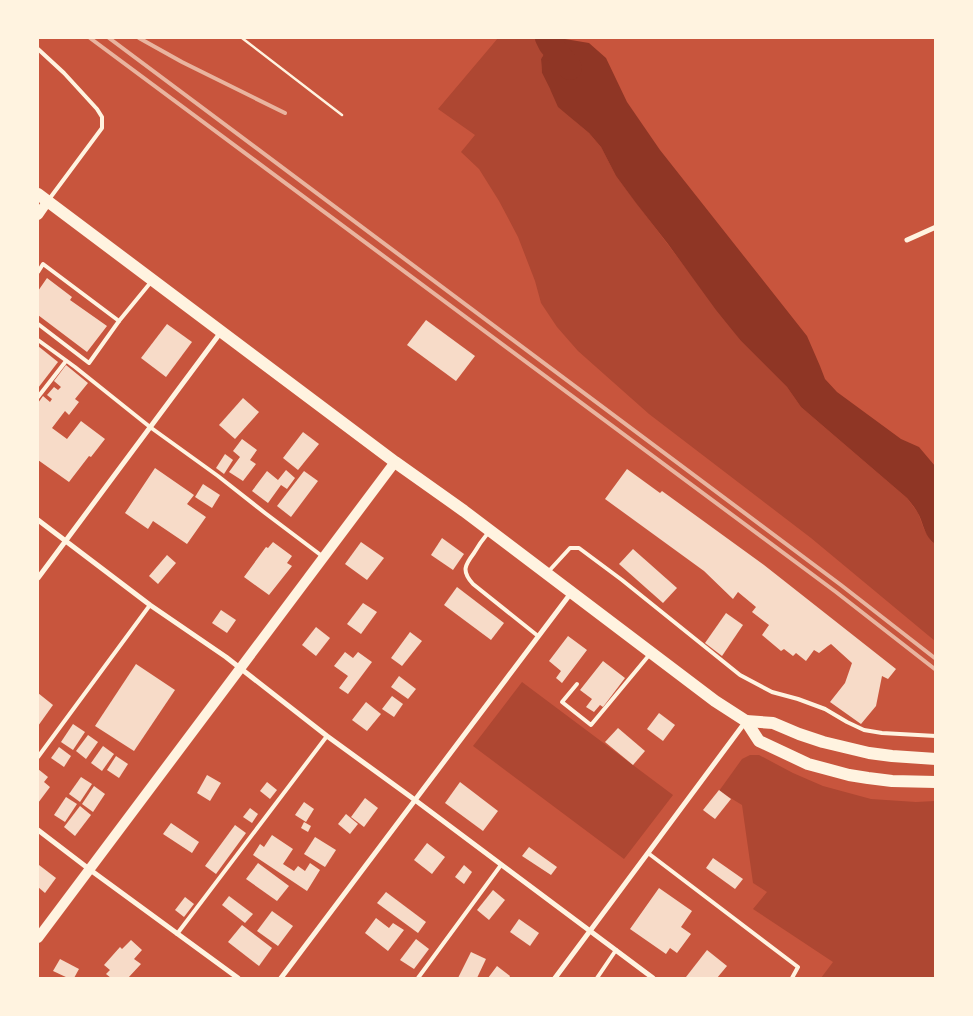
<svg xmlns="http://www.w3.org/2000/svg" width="973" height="1016" viewBox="0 0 973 1016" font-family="'Titillium Web',sans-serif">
<rect width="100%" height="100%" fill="#c8553d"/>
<g fill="#ae4732">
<polygon points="498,38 541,38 550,44 541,59 542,73 550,89 575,121 589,133 601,147 616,176 741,341 787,387 801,407 907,498 918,513 924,529 931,541 935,544 935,641 811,538 649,414 578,351 557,327 541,303 535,281 518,237 499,201 479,169 461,152 475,135 438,109"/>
<polygon points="522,682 673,795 624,859 473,746"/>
<polygon points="750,755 759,755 793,773 823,786 871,799 916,802 935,801 935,978 821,978 833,962 753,909 767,892 753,883 742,805 719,791 742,759"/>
</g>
<path fill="#8f3625" d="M559,38L589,43L606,58L627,102L660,150L807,336L820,366L825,379L837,392L901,439L919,447L935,466V544C925,537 924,526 919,515C916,509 911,503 907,498L801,407L787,387L741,341L716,310L668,244L636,203L616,176L601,147L589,133L558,107L550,89L542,73L541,59L550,44Z"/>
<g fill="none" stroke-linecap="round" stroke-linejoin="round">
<polyline stroke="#8f3625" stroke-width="24" points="547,38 550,44 570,68"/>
</g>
<g fill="#f7dbc8">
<polygon points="47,278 72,297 70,300 107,326 87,352 38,315 38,291"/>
<polygon points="426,320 475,356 456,381 407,345"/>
<polygon points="167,324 192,342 166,377 141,358"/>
<polygon points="38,346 58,362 38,388"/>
<polygon points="66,365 88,383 75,399 79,402 69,415 65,411 52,428 67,439 81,421 105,439 91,457 89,456 69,482 38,460 38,420 39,418 38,417 38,403 43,396 50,402 52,399 47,395 54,387 58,390 61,387 54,381"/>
<polygon points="243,398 259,412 235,439 219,425"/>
<polygon points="303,432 319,444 298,470 283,458"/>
<polygon points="242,439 257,450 250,460 256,464 243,481 229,472 240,457 233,451"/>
<polygon points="225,454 233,460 224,474 216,468"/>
<polygon points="155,468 194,495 187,504 206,517 187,544 153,521 148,529 125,513"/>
<polygon points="627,469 660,493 662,491 764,565 896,669 888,679 882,676 876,706 861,724 830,702 845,683 852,663 831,644 828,646 819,653 814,650 806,661 796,653 793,656 784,649 781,651 762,635 769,625 752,612 756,607 738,592 733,599 704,571 605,499"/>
<polygon points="286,470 295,478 287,489 281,485 268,503 252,491 267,471 278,480"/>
<polygon points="304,471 318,481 291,517 277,506"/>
<polygon points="203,484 220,495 212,508 195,497"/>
<polygon points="442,538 464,554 453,570 431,555"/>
<polygon points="273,542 292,556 287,563 292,566 269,595 244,577 266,547 268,548"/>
<polygon points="361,542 384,558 367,580 345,564"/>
<polygon points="633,549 677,588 663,603 619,564"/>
<polygon points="167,555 176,563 158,584 149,576"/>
<polygon points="457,587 504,623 491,640 444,605"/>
<polygon points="363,603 377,612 361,634 347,624"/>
<polygon points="221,610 236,620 227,633 212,623"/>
<polygon points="726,613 743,625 722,656 705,643"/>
<polygon points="316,627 330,638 316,656 302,645"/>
<polygon points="410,632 422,641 402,666 391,658"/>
<polygon points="568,636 587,650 562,683 556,678 561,671 549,661"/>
<polygon points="345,652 353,658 358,652 372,662 348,694 339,688 348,676 334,666"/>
<polygon points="603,661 625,678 603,707 600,705 594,712 586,707 592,699 580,690"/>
<polygon points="136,664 175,690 134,751 95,726"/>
<polygon points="399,676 416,689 408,699 391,687"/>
<polygon points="38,693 53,705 38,726"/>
<polygon points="392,696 403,704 394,717 382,709"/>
<polygon points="366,702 381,714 367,731 352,720"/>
<polygon points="659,713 675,725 663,741 647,729"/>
<polygon points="73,724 85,732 73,750 61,742"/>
<polygon points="618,728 645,751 633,765 605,742"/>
<polygon points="88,735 98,742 86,759 76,751"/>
<polygon points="103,746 114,754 102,771 91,763"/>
<polygon points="59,747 71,756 64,767 51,758"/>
<polygon points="116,756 128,764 119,778 107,770"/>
<polygon points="38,769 48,777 44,782 50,787 38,803"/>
<polygon points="207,775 221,783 210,801 197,793"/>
<polygon points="81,777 92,784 80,802 69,794"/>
<polygon points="267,782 277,790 270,799 260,791"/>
<polygon points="460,782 498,811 483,831 445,803"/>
<polygon points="94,786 105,794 93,812 82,804"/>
<polygon points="719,790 731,799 715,819 703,810"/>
<polygon points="66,797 77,804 65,822 54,815"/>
<polygon points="365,798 378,808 364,827 351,817"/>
<polygon points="304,802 314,809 306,822 295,815"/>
<polygon points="80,806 91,815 75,836 64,827"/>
<polygon points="250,808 258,814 252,823 243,817"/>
<polygon points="346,814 358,824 350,834 338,824"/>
<polygon points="304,822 311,826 308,832 301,828"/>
<polygon points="171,823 199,842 192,853 163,834"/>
<polygon points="235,825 246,833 216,874 205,866"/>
<polygon points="272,835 293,849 283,864 294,871 298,866 305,871 310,863 320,870 307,891 253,855 260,844 264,847"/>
<polygon points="315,837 336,850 325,867 304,854"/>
<polygon points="427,843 445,857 432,874 414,860"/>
<polygon points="529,847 557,867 551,875 522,856"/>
<polygon points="713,858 743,879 735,889 706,868"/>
<polygon points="258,863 289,886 277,901 246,879"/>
<polygon points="39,865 56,878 45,893 38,887 38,867"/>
<polygon points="464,865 472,872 464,884 455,877"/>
<polygon points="659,888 692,911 681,927 691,934 677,953 670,948 666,954 630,929"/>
<polygon points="493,890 505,900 489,920 477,910"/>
<polygon points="386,892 426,922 418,933 377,903"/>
<polygon points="229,896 253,914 245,923 222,905"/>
<polygon points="185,897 194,904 184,917 175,910"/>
<polygon points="272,911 293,926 278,946 257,931"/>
<polygon points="376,918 389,928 393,923 404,930 388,951 365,933"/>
<polygon points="519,919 539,933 530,946 510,932"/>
<polygon points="242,925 272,948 259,966 228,942"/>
<polygon points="416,939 429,949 414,969 400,960"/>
<polygon points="131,940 142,950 134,959 141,964 128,978 111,978 106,974 110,970 104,965 120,947 122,949"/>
<polygon points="707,950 727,966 717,978 688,978 686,977"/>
<polygon points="471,952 486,959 477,978 458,978"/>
<polygon points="60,959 79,969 74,978 68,978 53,971"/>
<polygon points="497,966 510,976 509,978 488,978"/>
</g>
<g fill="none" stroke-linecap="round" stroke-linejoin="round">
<polyline stroke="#fff3e0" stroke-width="2.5" points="242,38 342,115"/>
<g stroke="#fff3e0" stroke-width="4">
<polyline points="38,49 64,73 97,109 102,117 102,128 50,198"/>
<polyline points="38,272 43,264 119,321"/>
<polyline points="38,324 89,363 119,321 151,282"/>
<polyline points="38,340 75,367 150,427 218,476 265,513 322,556"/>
<polyline points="38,397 66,361"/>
<path d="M488,533C483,539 478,546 474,553C465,565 461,571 473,584L538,636"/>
<polyline points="548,572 570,548 579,548 622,580 740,675 772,692 798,699 825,709 847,722 864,730 882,733 936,736"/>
<polyline points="577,684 562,702 591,725 650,654"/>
<polyline points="38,757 150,605"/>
<polyline points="648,853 798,967 792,978"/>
<polyline points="177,934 327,736"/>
<polyline points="418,978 501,865"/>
<polyline points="597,978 616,950"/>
</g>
<g stroke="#fff3e0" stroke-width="5">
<polyline points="907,240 936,227"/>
<polyline points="38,520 150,605 226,657 327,736 415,800 653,978"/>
<polyline points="38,578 221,332"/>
<polyline points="38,830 89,869 238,978"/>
<polyline points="281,978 571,593"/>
<polyline points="555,978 746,721"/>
</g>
<g stroke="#fff3e0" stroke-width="10">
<polyline points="38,215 47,202"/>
<polyline points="38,938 395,462"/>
</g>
<g stroke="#fff3e0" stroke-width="12">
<polyline points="38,194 395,462 464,511 715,701 746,721 759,741 808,764 849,775 868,778 892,781 936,782"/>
<polyline points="746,721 773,723 799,734 823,742 869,753 892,756 936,759"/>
</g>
<g stroke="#e9b49f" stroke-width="4">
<polyline points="90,38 836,592 936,670"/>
<polyline points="109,38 841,585 936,659"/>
<polyline points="139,38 182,62 285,113"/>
</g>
</g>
<rect width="973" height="1016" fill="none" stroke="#fff3e0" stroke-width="78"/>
</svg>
